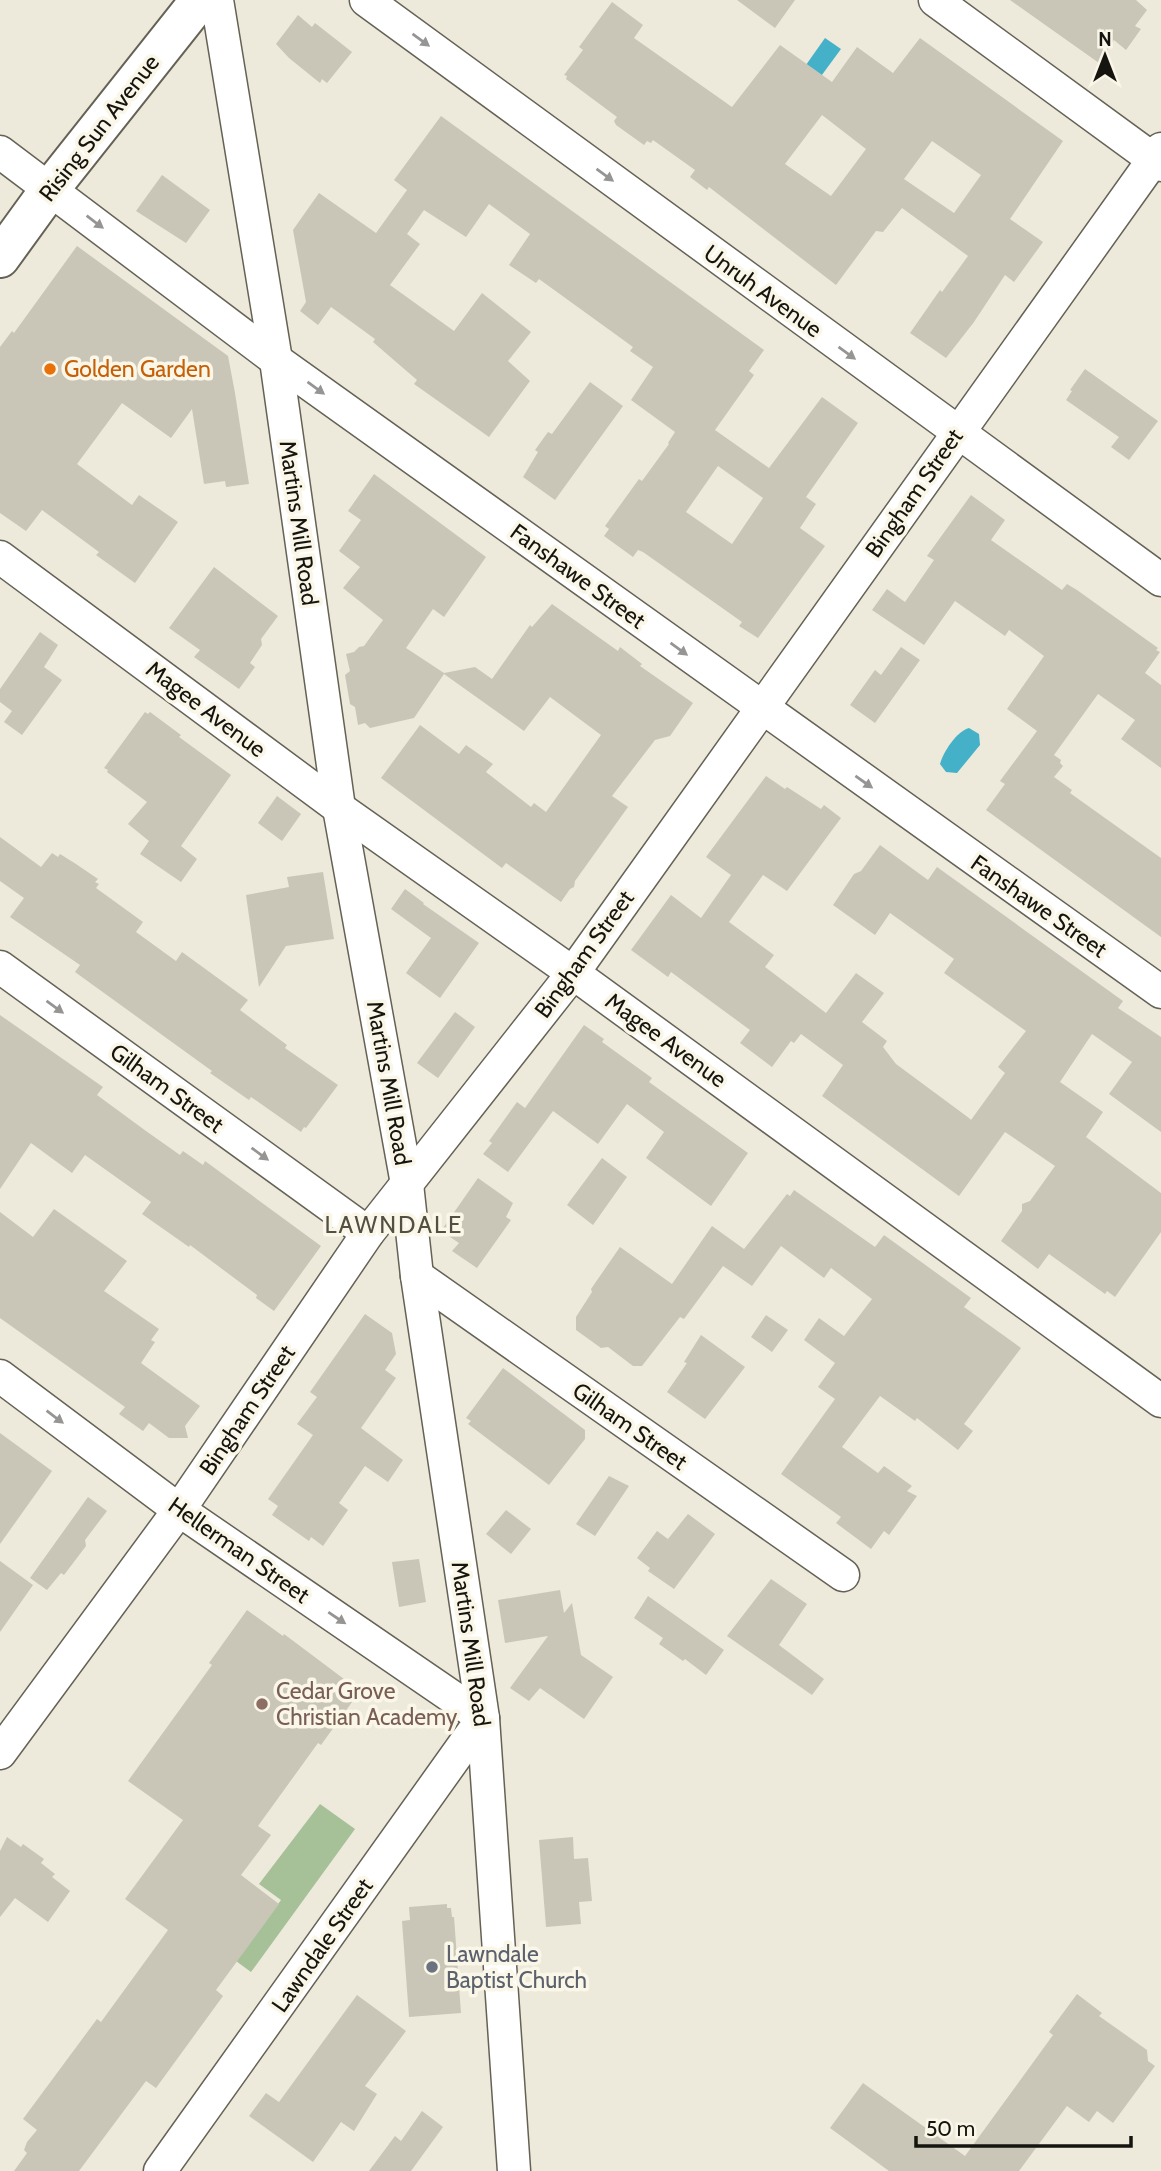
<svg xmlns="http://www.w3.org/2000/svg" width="1161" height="2171" viewBox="0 0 1161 2171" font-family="Cabin,sans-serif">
<rect width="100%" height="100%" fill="#ede9db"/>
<polygon fill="#a6c098" points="320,1804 355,1829 251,1972 236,1961 281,1900 259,1884"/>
<g fill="#45b1c8">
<polygon points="825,38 841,49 816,83 801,72"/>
<path d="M969,728L979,734L980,745L957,773L946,772L940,764C943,752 957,731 969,728Z"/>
</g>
<g fill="#c9c6b8" fill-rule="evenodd">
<polygon points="737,0 795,0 775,28"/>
<polygon points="1010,0 1136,0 1147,10 1135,26 1141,29 1126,50 1114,40 1099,63"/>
<path d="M612,2L643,25L634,38L732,107L780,45L832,82L857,47L893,73L920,38L1063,141L1010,219L1043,242L1014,282L1005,275L974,322L946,358L910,333L940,290L942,292L968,256L902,208L883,232L876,231L836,285L709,187L707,190L690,177L695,170L653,140L651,143L647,141L644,145L616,125L614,121L617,117L566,79L567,76L564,75L583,50L579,47ZM822,115L866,149L831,196L785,164ZM932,141L981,175L954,213L904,179Z"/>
<polygon points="298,15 312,27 315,23 352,52 327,83 322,79 320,83 289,58 276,44"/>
<path d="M441,116L764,350L749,371L754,375L715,430L769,468L822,397L858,423L806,497L816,504L800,528L825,546L758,638L739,626L742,622L643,552L638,550L633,557L604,536L609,529L605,526L639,479L642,481L669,444L668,443L675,432L631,400L653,367L630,351L633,347L539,279L536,283L509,265L530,234L489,204L466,237L424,210L407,234L420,244L390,285L454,331L482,293L531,332L508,361L530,381L489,437L414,384L417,380L373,342L375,339L331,307L318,325L300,311L306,302L293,230L319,193L376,233L407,190L394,180ZM718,466L763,498L732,544L686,512Z"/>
<polygon points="162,175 210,210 186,243 136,211"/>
<polygon points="77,246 228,356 235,393 249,484 226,487 225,481 204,484 192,409 171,438 122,403 77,464 132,505 139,495 178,522 135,583 96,555 99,552 42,510 26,531 0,513 0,347 12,331 14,333"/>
<polygon points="1085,369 1158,421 1129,460 1111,447 1119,437 1066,400 1072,391 1070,390"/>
<polygon points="590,382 623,406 555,500 523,477 538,452 535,450 548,432 552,434"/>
<polygon points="374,474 486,557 444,617 433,609 406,648 444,673 475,667 492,679 530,625 532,627 552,604 618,651 620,647 642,664 640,666 693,703 670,736 655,740 612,796 628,807 575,881 574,887 570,889 561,902 506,863 502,868 381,778 420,725 459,754 466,745 493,764 486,772 531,807 534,803 546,812 601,735 550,697 524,731 444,674 414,718 370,728 365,723 358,725 355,707 350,704 345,675 350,671 346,654 354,652 359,647 364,646 383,620 343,588 360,567 339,551 361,520 348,511"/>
<polygon points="971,495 1005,520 991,540 1062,590 1067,584 1077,590 1158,648 1156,650 1160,652 1145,673 1161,685 1161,768 1121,739 1135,720 1098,694 1054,755 1061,760 1060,763 1063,766 1054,777 1072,790 1070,793 1161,858 1161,937 986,810 1005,784 1000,781 1037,731 1007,709 1044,656 1009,630 1005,636 955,601 924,645 872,610 887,589 905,602 934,560 927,556"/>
<polygon points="214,567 278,616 261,639 262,645 250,663 255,667 239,689 194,657 200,650 169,628"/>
<polygon points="40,632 58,645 44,667 62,680 22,735 4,722 12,711 0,702 0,689"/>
<polygon points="901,647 920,660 875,723 850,705 875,670 881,675"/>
<polygon points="145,712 148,714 150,712 181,735 179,737 231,775 181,846 197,859 181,882 140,854 149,841 128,824 147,802 107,772 108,770 104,768"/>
<polygon points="766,776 785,789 787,787 821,809 824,805 841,818 787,891 763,875 729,922 774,955 765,967 826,1013 856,973 884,993 862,1022 887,1041 883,1047 896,1064 969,1118 971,1120 1005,1073 998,1067 1026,1031 944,973 954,959 890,913 875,935 833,905 854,874 861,871 880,845 928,880 937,867 1123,1001 1118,1008 1161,1037 1161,1132 1109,1094 1132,1062 1092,1034 1060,1082 1103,1112 1086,1137 1161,1193 1161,1232 1115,1297 1107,1291 1105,1294 1049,1254 1038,1269 1001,1241 1022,1211 1022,1204 1030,1201 1055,1166 1005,1132 959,1196 822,1096 843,1065 801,1034 794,1043 791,1041 772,1067 740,1043 750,1030 671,972 668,977 631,950 671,895 701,918 731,875 706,857"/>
<polygon points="277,796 301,814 282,841 258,823"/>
<polygon points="0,837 41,867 52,853 58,857 60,854 76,864 98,879 95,882 99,884 96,888 143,922 136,932 176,961 182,952 248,1000 240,1010 287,1045 285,1048 338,1085 306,1128 304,1127 301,1132 251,1097 249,1100 210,1073 212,1071 75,972 80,965 10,917 24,898 0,881"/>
<polygon points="323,872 334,939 286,946 259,987 246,895 289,887 287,877"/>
<polygon points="405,889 424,903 423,904 479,943 440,998 406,973 431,938 391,909"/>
<polygon points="455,1012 475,1027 438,1078 417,1063"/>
<polygon points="0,1015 103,1087 97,1095 146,1131 180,1155 183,1151 203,1165 205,1161 321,1246 274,1311 256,1298 257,1295 190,1245 189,1247 142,1214 151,1202 85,1155 72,1173 31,1143 0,1189"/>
<polygon points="584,1025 604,1039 602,1042 652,1078 649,1082 748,1153 711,1206 646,1158 664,1132 627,1104 598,1144 553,1111 508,1172 483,1154 492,1143 489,1141 517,1102 525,1108"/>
<polygon points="602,1158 627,1177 593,1225 567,1205"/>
<polygon points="478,1178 513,1203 506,1217 511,1220 477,1268 452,1251 459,1243 441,1231"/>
<polygon points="794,1190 875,1247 884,1235 971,1298 964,1307 1021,1348 964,1424 973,1431 958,1450 917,1418 915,1421 880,1396 842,1447 878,1473 884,1466 912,1486 907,1491 917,1496 889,1535 884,1531 871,1549 836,1523 841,1517 781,1474 835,1399 818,1387 835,1363 804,1340 819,1318 844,1336 872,1299 831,1268 824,1278 781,1246 752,1286 723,1266 684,1319 680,1317 642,1366 633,1366 608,1347 601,1348 576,1330 576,1317 592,1292 591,1289 620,1247 672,1284 712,1226 744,1249 787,1194 790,1196"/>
<polygon points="54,1209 127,1261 104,1291 159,1329 151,1340 155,1342 141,1363 200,1406 185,1426 188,1438 169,1438 149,1423 143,1431 119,1414 125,1407 0,1318 0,1212 33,1237"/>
<polygon points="365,1314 392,1333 396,1354 385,1370 396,1378 361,1428 403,1460 388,1482 365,1466 339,1503 348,1510 323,1546 311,1537 309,1541 272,1515 278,1506 268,1499 313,1435 297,1424 317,1397 310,1392"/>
<polygon points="766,1315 788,1330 772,1352 751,1337"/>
<polygon points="701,1335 745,1367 705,1419 667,1392 687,1363 684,1362"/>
<polygon points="503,1368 585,1430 585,1439 549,1485 468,1424 471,1421 466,1418"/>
<polygon points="0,1433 52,1471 0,1544"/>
<polygon points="609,1476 629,1486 595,1536 576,1524"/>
<polygon points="88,1497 107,1511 85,1540 86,1546 64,1575 61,1573 47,1590 30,1578"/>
<polygon points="506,1510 531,1529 511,1554 486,1534"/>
<polygon points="688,1514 715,1534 674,1589 648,1571 650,1568 637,1558 657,1531 668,1539"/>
<polygon points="419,1559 426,1602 399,1607 392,1562"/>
<polygon points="0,1561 33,1585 0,1632"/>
<polygon points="771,1579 807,1604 779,1645 824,1679 812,1695 727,1636"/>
<polygon points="560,1590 564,1613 572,1603 581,1655 613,1677 584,1719 540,1688 529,1701 510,1688 548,1636 505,1643 498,1600"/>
<polygon points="648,1596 724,1650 706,1675 685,1659 683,1661 659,1644 663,1638 634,1618"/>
<polygon points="247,1610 283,1636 284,1634 360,1691 321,1745 318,1743 258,1826 271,1835 241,1875 279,1904 216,1990 223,1996 156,2088 146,2081 79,2171 14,2171 27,2153 24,2150 27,2142 37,2130 23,2119 97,2019 101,2022 168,1930 125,1899 183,1820 128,1781 212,1665 209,1663"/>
<polygon points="7,1837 21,1847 23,1844 44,1859 41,1863 55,1874 52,1877 70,1891 48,1922 15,1898 0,1917 0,1851"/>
<polygon points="573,1837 574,1859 588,1858 592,1901 579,1902 581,1924 546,1927 539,1840"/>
<polygon points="447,1904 447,1908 451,1908 452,1917 454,1917 461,2013 409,2017 402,1921 410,1920 409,1907"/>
<polygon points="1077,1994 1102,2013 1099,2016 1147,2050 1148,2061 1155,2066 1113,2123 1097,2111 1089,2122 1067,2106 1019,2171 889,2171 830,2128 863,2083 965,2156 1053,2035 1049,2032"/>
<polygon points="357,1995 406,2031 365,2086 377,2094 354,2131 341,2122 313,2162 249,2116 266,2093 279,2102"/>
<polygon points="422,2111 443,2127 411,2171 369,2171 395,2136 401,2141"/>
</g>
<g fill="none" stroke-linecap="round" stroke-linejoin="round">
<g stroke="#656255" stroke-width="35">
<g id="minor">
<polyline points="217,0 276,360 339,808 407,1184 417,1276 483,1718 514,2171"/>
<polyline points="366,0 1161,580"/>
<polyline points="935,0 1161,165"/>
<polyline points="0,152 276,360 1161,992"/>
<polyline points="0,557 339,808 573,973 1161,1401"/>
<polyline points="0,967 368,1233"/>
<polyline points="417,1276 843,1575"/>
<polyline points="0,1376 179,1510 483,1718 160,2171"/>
<polyline points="0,1753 179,1510 368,1233 573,973 1161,149"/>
</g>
</g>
<g stroke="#656255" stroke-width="42">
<polyline id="major" points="0,258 50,189 200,0"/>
</g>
<use href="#minor" stroke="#fff" stroke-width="32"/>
<use href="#major" stroke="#fff" stroke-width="38"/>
</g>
<defs><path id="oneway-solid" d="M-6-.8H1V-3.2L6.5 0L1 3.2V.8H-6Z" transform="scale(1.75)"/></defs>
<g fill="#969593">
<use href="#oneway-solid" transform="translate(421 40) rotate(36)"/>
<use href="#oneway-solid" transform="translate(605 175) rotate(36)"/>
<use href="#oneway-solid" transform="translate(95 222) rotate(37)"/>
<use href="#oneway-solid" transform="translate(847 353) rotate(36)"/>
<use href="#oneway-solid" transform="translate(316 388) rotate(36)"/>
<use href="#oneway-solid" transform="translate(679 649) rotate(36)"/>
<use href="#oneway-solid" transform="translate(864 782) rotate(35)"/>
<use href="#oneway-solid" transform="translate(55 1007) rotate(36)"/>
<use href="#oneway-solid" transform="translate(260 1154) rotate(36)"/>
<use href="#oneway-solid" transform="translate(55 1417) rotate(37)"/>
<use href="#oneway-solid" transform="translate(337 1618) rotate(34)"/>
</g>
<circle fill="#e8710a" stroke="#faf7e8" stroke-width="2.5" cx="50" cy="369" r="7"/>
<circle fill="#8d6e63" stroke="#faf7e8" stroke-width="2.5" cx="262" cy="1704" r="7"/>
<circle fill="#6b7280" stroke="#faf7e8" stroke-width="2.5" cx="432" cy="1967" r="7"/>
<g text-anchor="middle" stroke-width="7" stroke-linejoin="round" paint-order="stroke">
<g font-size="23" fill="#15140f" stroke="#faf7e8">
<text transform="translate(99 128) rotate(-52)" y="8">Rising Sun Avenue</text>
<text transform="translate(763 291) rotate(36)" y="8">Unruh Avenue</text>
<text transform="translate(914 493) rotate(-55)" y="8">Bingham Street</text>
<text transform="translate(299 523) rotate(82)" y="8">Martins Mill Road</text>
<text transform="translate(578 576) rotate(36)" y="8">Fanshawe Street</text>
<text transform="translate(206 709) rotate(37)" y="8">Magee Avenue</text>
<text transform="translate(1039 906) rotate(35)" y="8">Fanshawe Street</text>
<text transform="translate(584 954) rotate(-54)" y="8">Bingham Street</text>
<text transform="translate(666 1040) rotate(36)" y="8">Magee Avenue</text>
<text transform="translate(389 1083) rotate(80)" y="8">Martins Mill Road</text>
<text transform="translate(167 1088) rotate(36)" y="8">Gilham Street</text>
<text transform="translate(247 1410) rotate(-56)" y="8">Bingham Street</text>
<text transform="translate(630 1426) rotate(35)" y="8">Gilham Street</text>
<text transform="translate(239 1550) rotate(35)" y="8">Hellerman Street</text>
<text transform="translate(471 1644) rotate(82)" y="8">Martins Mill Road</text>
<text transform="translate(322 1945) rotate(-55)" y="8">Lawndale Street</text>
</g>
<g font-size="23" fill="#c56008" stroke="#faf7e8" text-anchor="start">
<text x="64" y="377">Golden Garden</text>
</g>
<g font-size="23" fill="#785e54" stroke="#faf7e8" text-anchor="start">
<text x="276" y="1699">Cedar Grove<tspan x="276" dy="26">Christian Academy</tspan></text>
</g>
<g font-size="23" fill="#5b616d" stroke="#faf7e8" text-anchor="start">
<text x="446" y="1962">Lawndale<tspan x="446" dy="26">Baptist Church</tspan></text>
</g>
<g font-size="24" letter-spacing="2" fill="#524f43" stroke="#faf7e8">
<text x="394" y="1233">LAWNDALE</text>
</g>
</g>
<g transform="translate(1105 56)" stroke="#faf7e8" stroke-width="5" paint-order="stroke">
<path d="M0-5L12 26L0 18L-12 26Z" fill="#15140f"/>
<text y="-10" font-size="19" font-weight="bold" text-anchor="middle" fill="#15140f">N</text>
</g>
<path d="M916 2136v10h215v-10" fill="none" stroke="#15140f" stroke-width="3.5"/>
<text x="926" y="2136" font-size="21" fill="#15140f" stroke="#faf7e8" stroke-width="5" paint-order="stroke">50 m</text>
</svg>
